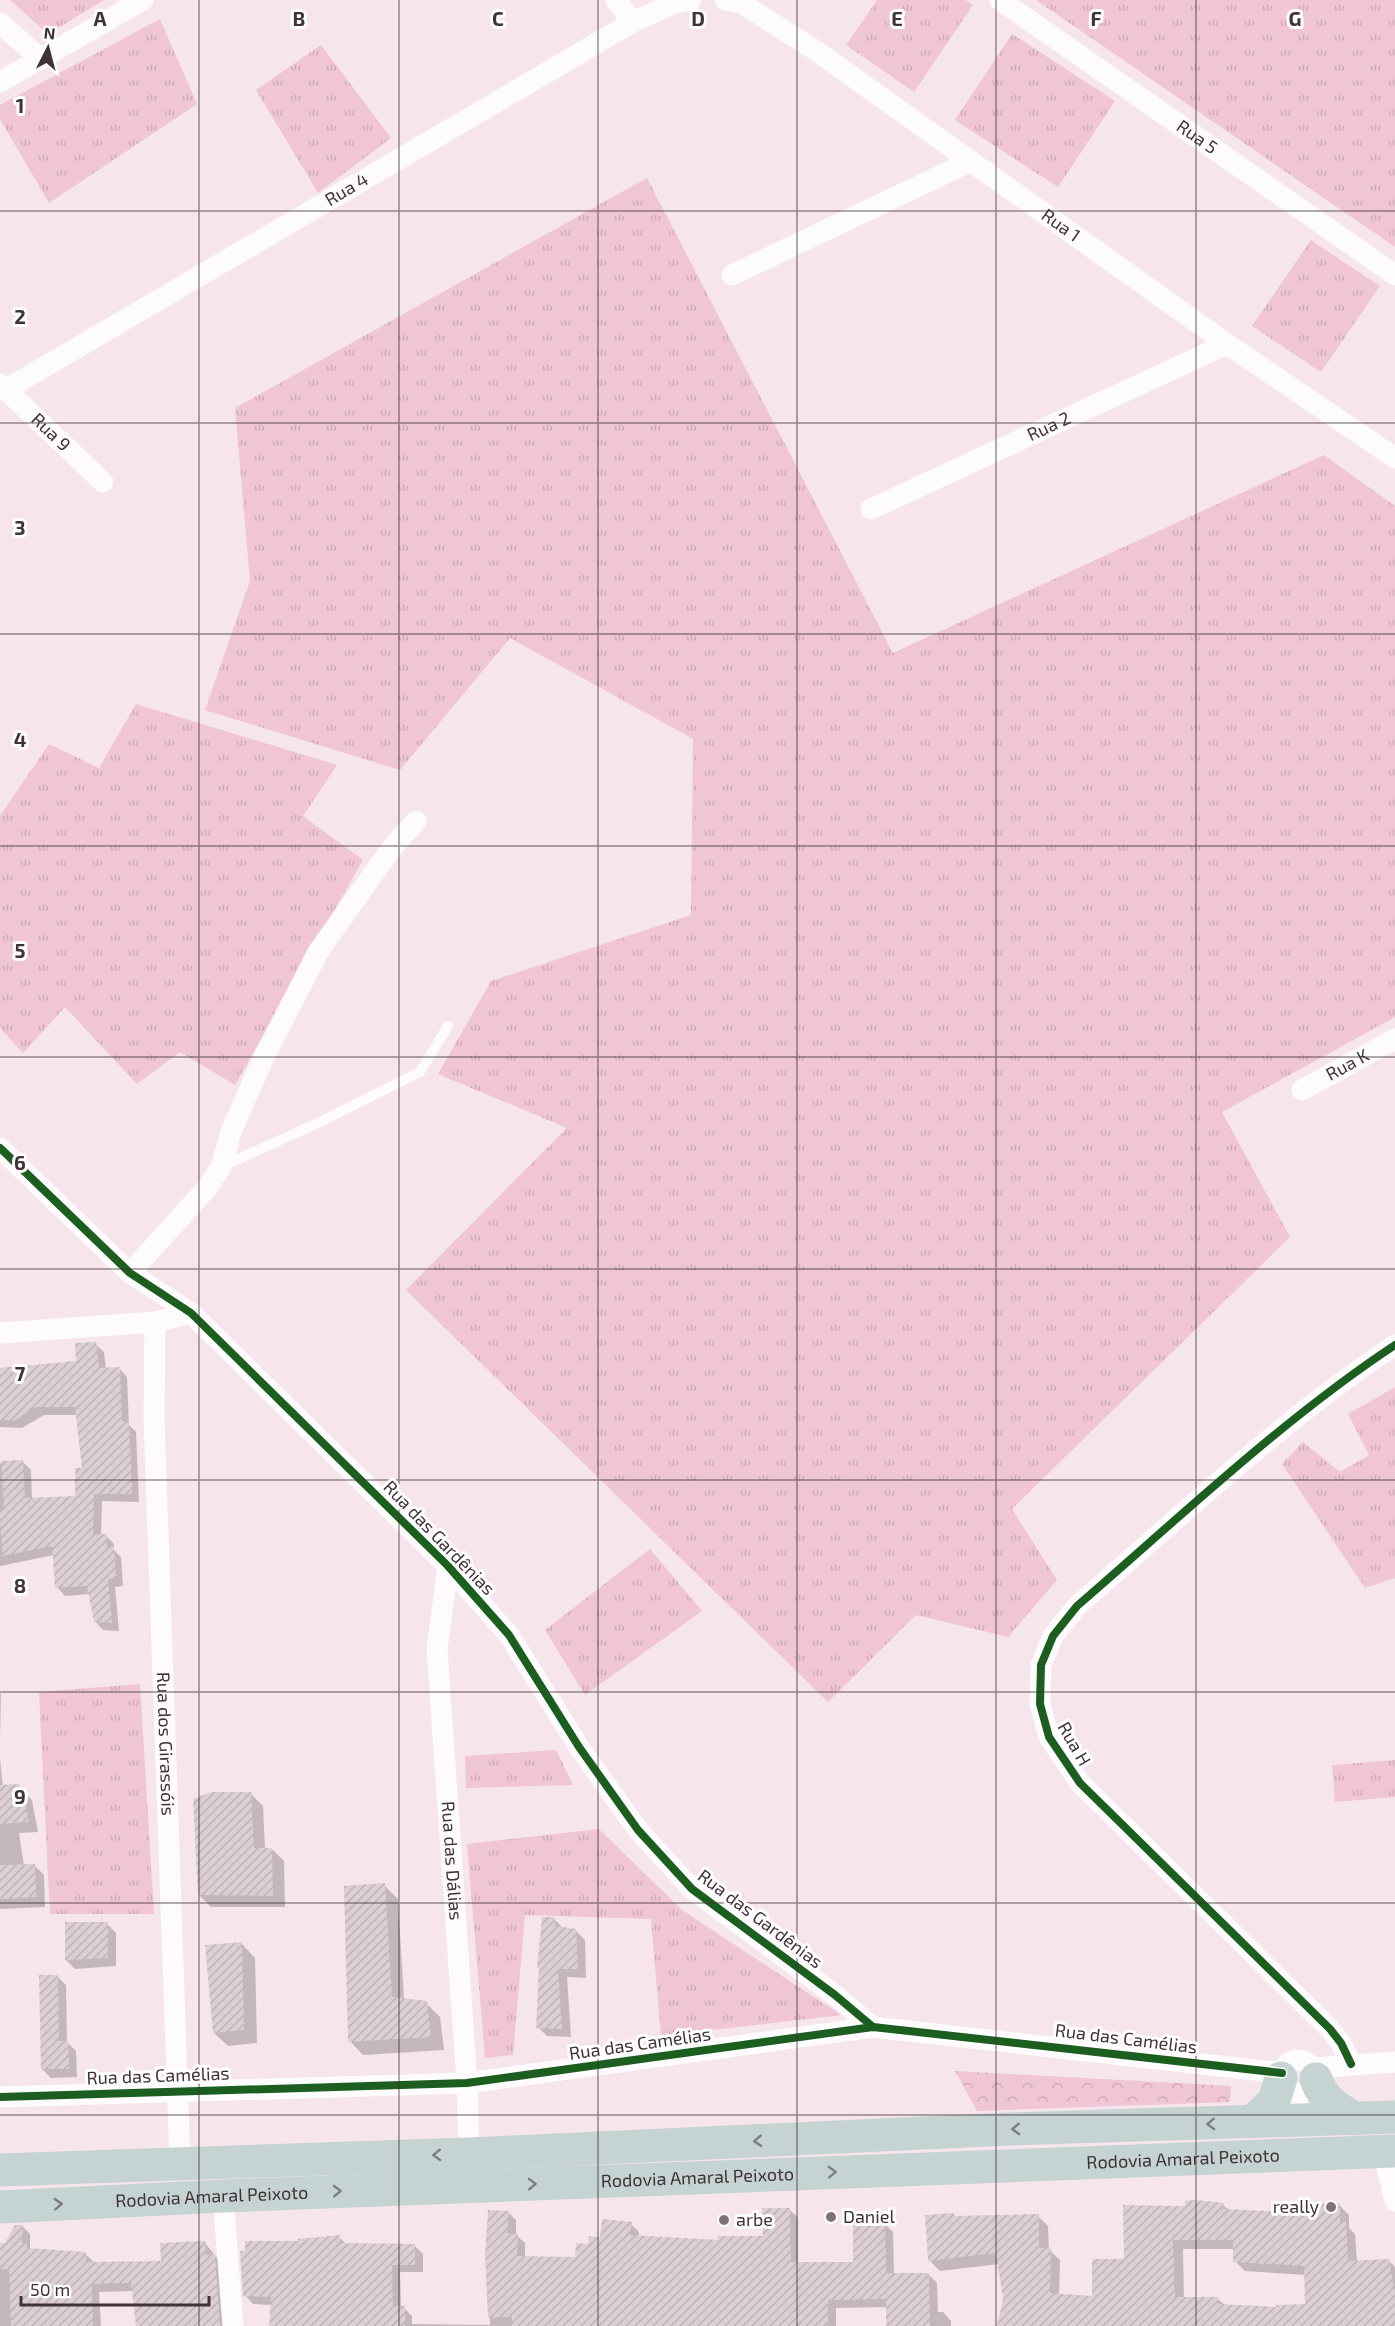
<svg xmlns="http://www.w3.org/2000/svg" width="1395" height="2326" viewBox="0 0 1395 2326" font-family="'Exo 2',sans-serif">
<defs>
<pattern id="grass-tufts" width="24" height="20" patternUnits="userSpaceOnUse" patternTransform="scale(1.5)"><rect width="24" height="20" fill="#f0c5d5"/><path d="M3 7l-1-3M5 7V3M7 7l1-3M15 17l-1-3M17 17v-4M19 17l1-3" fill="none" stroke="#cfaab8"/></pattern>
<pattern id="park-crowns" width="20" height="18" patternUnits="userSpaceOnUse" patternTransform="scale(1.5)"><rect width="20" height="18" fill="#f0c5d5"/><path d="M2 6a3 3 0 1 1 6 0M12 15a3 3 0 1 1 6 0" fill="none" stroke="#cfaab8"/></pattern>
<pattern id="building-hatch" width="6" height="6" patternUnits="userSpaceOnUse" patternTransform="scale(1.5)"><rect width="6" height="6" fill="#dccfd4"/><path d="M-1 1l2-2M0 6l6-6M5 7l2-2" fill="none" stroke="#beb2b7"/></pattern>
</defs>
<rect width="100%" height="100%" fill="#f6e5eb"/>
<g fill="url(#grass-tufts)">
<polygon points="10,0 104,0 48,34"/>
<polygon points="877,0 965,0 973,5 914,92 846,45"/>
<polygon points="1036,0 1395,0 1395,247"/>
<polygon points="160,19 197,104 49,203 0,119 0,105"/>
<polygon points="1012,34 1115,101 1058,187 955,120"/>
<polygon points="321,45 391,138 318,193 256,90"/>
<polygon points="647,178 893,653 1324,455 1395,506 1395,1017 1222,1112 1290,1237 1012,1509 1057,1580 1008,1637 916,1615 828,1702 406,1290 567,1128 438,1074 491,981 691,915 693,739 510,638 400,770 205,710 250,581 235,408"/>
<polygon points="1311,240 1380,286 1321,372 1252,326"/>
<polygon points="136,704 337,765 303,816 363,860 235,1085 180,1052 137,1084 65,1007 23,1053 0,1028 0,816 49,744 99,768"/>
<polygon points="1395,1387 1395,1578 1365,1588 1282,1464 1303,1442 1340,1472 1369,1455 1348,1414"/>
<polygon points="650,1549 702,1611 585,1695 545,1630"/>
<polygon points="140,1684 154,1914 50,1914 39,1692"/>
<polygon points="556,1750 573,1785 466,1788 465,1756"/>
<polygon points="1395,1760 1395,1797 1335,1802 1332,1765"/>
<polygon points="599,1829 682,1910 841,2015 661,2036 651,1919 525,1915 513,2055 485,2058 467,1844"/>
</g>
<polygon fill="url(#park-crowns)" points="955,2071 1231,2086 1230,2102 977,2111"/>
<g fill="#0003" fill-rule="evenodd">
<polygon points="95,1344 104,1352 106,1369 119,1368 127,1377 129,1425 136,1432 139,1502 102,1501 101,1536 106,1536 114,1544 114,1550 121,1557 123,1586 115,1587 119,1631 103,1630 95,1621 90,1594 65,1596 57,1587 54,1555 0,1566 0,1463 22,1461 31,1470 32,1499 76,1498 84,1469 77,1415 44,1415 22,1428 0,1427 0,1368 77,1363"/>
<polygon points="0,1693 1,1694 0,1740"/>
<polygon points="0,1759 3,1787 18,1786 32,1800 38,1832 19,1833 24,1866 34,1865 44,1875 45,1907 0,1909"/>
<polygon points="251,1794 263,1806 265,1849 272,1849 284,1861 285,1907 211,1907 199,1895"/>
<polygon points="384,1885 398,1899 404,2000 426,2003 440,2017 444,2050 363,2055 350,2041"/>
<polygon points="554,1919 563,1928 576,1931 585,1940 586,1978 567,1977 571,2037 547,2036 538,2027"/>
<polygon points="107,1924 116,1933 116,1966 75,1969 66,1960"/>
<polygon points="242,1944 255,1958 257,2043 228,2046 214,2033"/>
<polygon points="57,1976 66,1985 67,2042 76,2051 77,2077 51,2078 42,2069"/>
<path d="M1223,2205L1230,2211L1307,2213L1339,2205L1349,2215V2228L1355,2234L1357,2262L1389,2261L1395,2267V2326H996L1001,2318L1005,2299L999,2264L940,2271L930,2261L927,2216L953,2214L956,2217L1038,2216L1048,2226L1049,2250L1060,2260L1059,2295L1093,2298L1125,2260L1186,2207ZM1183,2249H1235V2261L1245,2271L1305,2275L1306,2306L1278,2308L1226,2306L1218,2299H1184Z"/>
<polygon points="790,2210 798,2218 798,2264 855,2264 885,2224 893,2232 894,2275 929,2275 937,2283 938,2312 943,2312 951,2321 951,2326 888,2326 888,2307 836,2308 836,2326 271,2326 272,2305 253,2304 245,2295 300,2243 339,2237 347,2245 414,2245 423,2254 423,2272 400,2272 401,2308 404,2308 412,2316 412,2324 490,2325 487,2254 508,2212 516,2220 516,2235 525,2243 525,2258 576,2259 590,2246 631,2224 639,2232 639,2237 720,2241 764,2237"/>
<polygon points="22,2226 30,2234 30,2248 32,2250 85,2254 94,2262 163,2262 205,2243 222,2264 227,2326 137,2326 134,2291 99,2292 101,2326 0,2326 0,2244 6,2244"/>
</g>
<g fill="url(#building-hatch)" fill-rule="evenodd">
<polygon points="96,1342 99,1368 120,1367 122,1421 129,1422 131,1464 132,1494 94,1494 93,1535 107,1534 107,1547 114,1547 116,1578 108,1579 112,1623 94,1622 87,1586 55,1588 52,1546 3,1556 0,1523 0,1510 4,1510 1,1461 23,1460 25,1498 75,1496 75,1468 82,1468 75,1407 36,1407 14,1421 0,1419 0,1368 76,1361 75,1343"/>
<polygon points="19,1784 19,1788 22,1789 29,1822 0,1824 0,1785"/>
<polygon points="211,1792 251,1792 254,1848 272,1848 273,1896 198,1895 193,1799"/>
<polygon points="35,1864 36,1897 0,1899 0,1865"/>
<polygon points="385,1883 392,1997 427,2001 431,2037 348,2042 344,1886"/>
<polygon points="542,1917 555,1917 555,1926 576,1929 578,1969 558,1969 562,2029 536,2028 539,1968 537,1968"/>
<polygon points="65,1922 108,1922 108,1958 65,1960"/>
<polygon points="242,1942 244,2030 213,2033 205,1945"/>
<polygon points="39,1975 58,1975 59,2041 68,2041 69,2069 41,2069"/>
<path d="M1195,2200L1224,2203L1223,2209L1289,2212L1306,2211L1305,2204L1340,2203V2222H1346L1348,2261L1389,2259L1395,2293V2326H997L1003,2299L996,2253L928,2261L925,2215L954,2213V2216L1039,2214V2248H1051L1050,2293L1092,2296V2259H1124L1123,2205L1185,2206V2201ZM1173,2240H1233V2262L1304,2266L1305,2304L1276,2305V2307L1218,2304L1219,2297H1175Z"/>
<polygon points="762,2208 790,2208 791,2262 853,2262 853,2223 885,2222 886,2273 929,2273 930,2326 886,2326 886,2299 828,2300 828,2326 512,2326 512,2317 488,2318 485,2254 488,2210 509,2211 507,2233 518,2234 517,2256 575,2257 576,2243 588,2244 589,2236 600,2237 602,2219 632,2222 630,2235 718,2240 718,2236 763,2236"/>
<polygon points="15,2225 23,2225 22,2243 27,2243 27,2248 86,2252 86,2262 161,2261 160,2243 205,2241 206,2255 215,2254 220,2326 136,2326 131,2283 92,2284 93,2326 11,2326 9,2270 0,2269 0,2243 5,2243"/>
<polygon points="340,2235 340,2243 415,2244 415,2265 392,2265 393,2306 405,2306 405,2326 269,2326 271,2297 243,2296 240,2251 245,2251 245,2241 298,2241 298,2239"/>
</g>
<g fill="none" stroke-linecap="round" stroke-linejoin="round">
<polyline stroke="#fefbfc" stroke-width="10" points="221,1167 322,1121 420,1072 448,1026"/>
<g stroke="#fefbfc" stroke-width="21">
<polyline points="616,0 633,22"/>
<path id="s1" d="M725,0L741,3L815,50L1227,344L1395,458"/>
<path id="s2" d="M1000,0L1395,275"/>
<polyline points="0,23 41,59"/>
<polyline points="0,82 143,0"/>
<polyline points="732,275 971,161"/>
<path id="s3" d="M0,384L103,482"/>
<path id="s4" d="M5,390L633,22L674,3L691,0"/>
<path id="s5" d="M871,509L1227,344"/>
<path id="s6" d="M1302,1090L1395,1039"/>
<polyline points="0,1148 130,1273 191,1313 448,1566 509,1635 579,1747 638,1830 692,1889 835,1995 873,2027"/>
<polyline points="130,1273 207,1188 221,1167 232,1129 264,1057 318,952 391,849 416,821"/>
<path id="s7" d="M155,1322L154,1419L180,2164"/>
<polyline points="0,1333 155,1322 191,1313"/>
<path id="s8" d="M448,1566L437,1649L467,2083L469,2154"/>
<circle cx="1298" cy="2077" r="17"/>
<path d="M1351,2064L1341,2043L1330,2029L1080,1783L1049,1737L1040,1704L1041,1665L1053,1636L1077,1606C1179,1518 1283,1419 1395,1345"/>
<polyline points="1313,2068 1395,2062"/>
<polyline points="0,2097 467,2083 873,2027 1282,2073"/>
<polyline points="1383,2151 1395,2201"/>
<polyline points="223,2196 233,2326"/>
</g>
<g stroke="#c5d3d3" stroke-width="33">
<path d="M1316,2079C1323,2100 1338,2109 1357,2119"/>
<polyline points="1252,2122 1274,2101 1281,2078"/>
<polyline points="0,2170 469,2154 1010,2129 1395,2117"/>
<path id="s9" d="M0,2207L223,2196L1395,2151"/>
</g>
<g stroke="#fff" stroke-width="11">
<g id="cycleway">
<polyline points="0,1148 130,1273 191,1313 448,1566 509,1635 579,1747 638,1830 692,1889 835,1995 873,2027"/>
<path d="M1351,2064L1341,2043L1330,2029L1080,1783L1049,1737L1040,1704L1041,1665L1053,1636L1077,1606C1179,1518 1283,1419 1395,1345"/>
<polyline points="0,2097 467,2083 873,2027 1282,2073"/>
</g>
</g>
<use href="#cycleway" stroke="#1b5e20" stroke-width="8"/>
</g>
<defs><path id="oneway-chevron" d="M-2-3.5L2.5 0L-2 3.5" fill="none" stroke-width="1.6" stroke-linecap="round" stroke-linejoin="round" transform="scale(1.5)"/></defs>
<g stroke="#7c7b7e">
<use href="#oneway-chevron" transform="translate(1211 2124) rotate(178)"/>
<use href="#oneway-chevron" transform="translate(1016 2129) rotate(178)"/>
<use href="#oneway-chevron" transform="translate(758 2141) rotate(177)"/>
<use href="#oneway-chevron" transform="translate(437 2155) rotate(178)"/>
<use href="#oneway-chevron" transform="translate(832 2172) rotate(-2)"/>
<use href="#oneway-chevron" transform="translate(532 2184) rotate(-2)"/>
<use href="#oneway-chevron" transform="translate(337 2191) rotate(-2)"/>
<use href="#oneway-chevron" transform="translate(58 2204) rotate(-3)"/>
</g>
<path fill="none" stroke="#403338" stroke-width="1.5" stroke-opacity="0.55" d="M199,0V2326M399,0V2326M598,0V2326M797,0V2326M996,0V2326M1196,0V2326M0,211H1395M0,423H1395M0,634H1395M0,846H1395M0,1057H1395M0,1269H1395M0,1480H1395M0,1692H1395M0,1903H1395M0,2115H1395"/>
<g fill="#807177" stroke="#fff" stroke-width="2">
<circle cx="1331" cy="2207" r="6"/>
<circle cx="831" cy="2217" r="6"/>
<circle cx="724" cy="2220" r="6"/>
</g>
<g text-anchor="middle" stroke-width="6" stroke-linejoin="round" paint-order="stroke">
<g font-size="18" fill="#403338" stroke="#fff">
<text dy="6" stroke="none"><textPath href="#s2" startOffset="240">Rua 5</textPath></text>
<text dy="6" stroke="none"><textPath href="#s4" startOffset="396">Rua 4</textPath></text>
<text dy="6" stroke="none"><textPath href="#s1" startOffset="406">Rua 1</textPath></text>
<text dy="6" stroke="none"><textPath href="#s5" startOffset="196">Rua 2</textPath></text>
<text dy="6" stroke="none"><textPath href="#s3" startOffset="70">Rua 9</textPath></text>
<text dy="6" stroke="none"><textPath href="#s6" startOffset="52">Rua K</textPath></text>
<text transform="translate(439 1538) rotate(46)" y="6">Rua das Gardênias</text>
<text dy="6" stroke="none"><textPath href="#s7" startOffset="422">Rua dos Girassóis</textPath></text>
<text transform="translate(1074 1744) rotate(60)" y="6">Rua H</text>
<text dy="6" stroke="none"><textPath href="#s8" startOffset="296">Rua das Dálias</textPath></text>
<text transform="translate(760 1919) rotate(37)" y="6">Rua das Gardênias</text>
<text transform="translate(1126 2039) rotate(7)" y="6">Rua das Camélias</text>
<text transform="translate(640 2044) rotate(-8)" y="6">Rua das Camélias</text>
<text transform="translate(158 2076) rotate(-2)" y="6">Rua das Camélias</text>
<text dy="6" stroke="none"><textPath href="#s9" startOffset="1184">Rodovia Amaral Peixoto</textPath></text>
<text dy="6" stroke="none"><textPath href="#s9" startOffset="698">Rodovia Amaral Peixoto</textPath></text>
<text dy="6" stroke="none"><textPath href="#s9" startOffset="212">Rodovia Amaral Peixoto</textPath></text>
</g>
<g font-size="18" fill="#403338" stroke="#fff" text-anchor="start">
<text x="1319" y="2213" text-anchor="end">really</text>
<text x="843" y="2223">Daniel</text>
<text x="736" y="2226">arbe</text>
</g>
</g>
<g font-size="20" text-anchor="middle" font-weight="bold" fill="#403338" stroke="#fff" stroke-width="6" stroke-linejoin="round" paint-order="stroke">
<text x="100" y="26">A</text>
<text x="299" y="26">B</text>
<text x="498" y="26">C</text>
<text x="698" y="26">D</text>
<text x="897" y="26">E</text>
<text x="1096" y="26">F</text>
<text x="1295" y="26">G</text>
<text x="20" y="113">1</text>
<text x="20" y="324">2</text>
<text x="20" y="535">3</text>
<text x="20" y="747">4</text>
<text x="20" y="958">5</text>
<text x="20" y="1170">6</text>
<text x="20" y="1381">7</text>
<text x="20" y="1593">8</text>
<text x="20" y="1804">9</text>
</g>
<g transform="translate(48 48) rotate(6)" stroke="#ffffff" stroke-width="4.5" paint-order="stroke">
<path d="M0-4.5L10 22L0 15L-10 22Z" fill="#403338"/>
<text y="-9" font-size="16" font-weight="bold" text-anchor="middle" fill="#403338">N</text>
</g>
<path d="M21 2296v9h188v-9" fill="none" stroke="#403338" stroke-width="3"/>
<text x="30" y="2296" font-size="18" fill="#403338" stroke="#ffffff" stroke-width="4.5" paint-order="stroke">50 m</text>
</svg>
